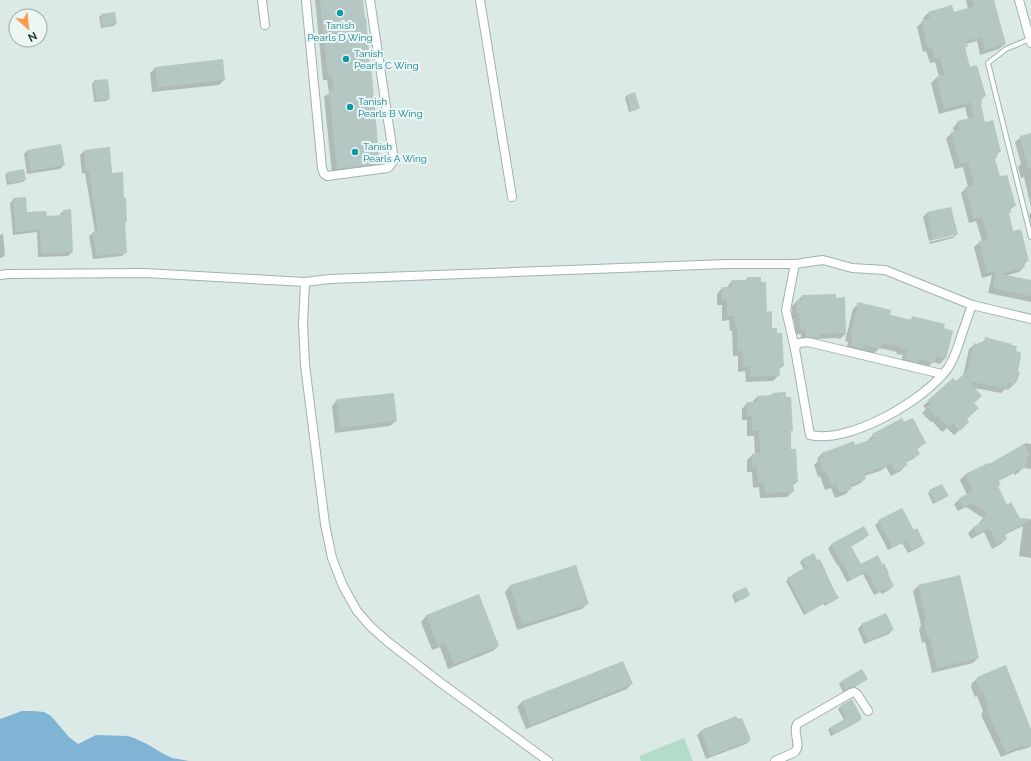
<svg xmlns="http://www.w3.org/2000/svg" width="1031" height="761" viewBox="0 0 1031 761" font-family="Raleway,sans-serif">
<rect width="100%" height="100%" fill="#dceae7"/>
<polygon fill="#b3ddc8" points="684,738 693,761 641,761 639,756"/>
<polygon fill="#7fb4d4" points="22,711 33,711 44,712 51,716 69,737 78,744 96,735 128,736 134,738 147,744 162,753 172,758 189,761 0,761 0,719"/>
<g fill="#0003">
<polygon points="315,0 362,0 378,158 380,163 375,168 332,174 324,97 329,93 327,80 323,80"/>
<polygon points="966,0 993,0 1005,44 999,49 980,55 977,41 966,44 966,46 964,48 969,68 985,96 980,101 980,104 985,123 1000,151 996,156 996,158 994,160 999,178 1014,206 1010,210 1010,212 1008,214 1013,232 1028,260 1024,265 1024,267 1019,272 1005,276 1031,281 1031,302 988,293 992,275 982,278 974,247 980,242 982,241 976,221 969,223 961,193 966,188 968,187 963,167 955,169 946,138 952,133 954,132 953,128 958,122 968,119 965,107 939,114 931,83 936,78 939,77 935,62 930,63 926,51 923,52 917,27 922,22 924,21 923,18 928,13 953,13 968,9"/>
<polygon points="102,15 116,23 114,26 101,28 99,17"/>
<polygon points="155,68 224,80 219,85 152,92 150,73"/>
<polygon points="95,81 109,99 106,101 94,102 92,84"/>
<polygon points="627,95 639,108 636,110 629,112 625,98"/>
<polygon points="1031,134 1031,207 1024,177 1021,178 1018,167 1021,164 1015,142 1021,137"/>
<polygon points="109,148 112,174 123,199 126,222 124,224 126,252 122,256 93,259 89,236 93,233 95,232 85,173 82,174 80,155 84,151"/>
<polygon points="28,150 64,165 60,169 27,174 24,154"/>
<polygon points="7,173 25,180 23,182 7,185 5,175"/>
<polygon points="14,199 26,213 46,217 60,216 60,214 63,211 72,252 68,256 38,257 37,232 13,235 10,203"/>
<polygon points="951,208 957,234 953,238 930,244 929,242 954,236 954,234 929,241 923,217 927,213"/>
<polygon points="1031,212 1031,224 1029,215"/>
<polygon points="3,234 5,255 3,257 0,258 0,235"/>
<polygon points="747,278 767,313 783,366 778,370 779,375 773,381 746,382 745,371 738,372 738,356 733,356 732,331 730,331 729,320 722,321 722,305 717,305 717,294 722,288 727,288 727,287 732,281 745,281"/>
<polygon points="802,296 845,334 840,339 836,338 818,339 813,343 801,342 801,334 795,334 794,319 792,319 792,306"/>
<polygon points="858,304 889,315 910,320 913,317 943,329 945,358 940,364 933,362 928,367 900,365 903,355 896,354 897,352 879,348 874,354 846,351 848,342 845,341 853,309"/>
<polygon points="986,339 1017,381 1008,390 1005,389 1001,393 974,388 981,396 973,404 965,419 963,427 954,435 947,428 942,432 932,421 931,422 922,413 926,409 923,406 953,379 956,382 963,376 969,349 975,344 978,344 981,343"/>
<polygon points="772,394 790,432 790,450 797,482 792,486 793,491 787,497 760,498 759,487 753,488 752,472 747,472 747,460 752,455 755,455 754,436 747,436 747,420 742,420 742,409 747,403 752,403 752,402 757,397 770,396"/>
<polygon points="337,400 396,421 390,426 335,433 332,406"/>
<polygon points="904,423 925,443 916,450 919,454 913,459 905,463 906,465 901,471 891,476 886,467 880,471 864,476 865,479 859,484 851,487 851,488 846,494 835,498 831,488 825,490 820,476 818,477 814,465 818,461 817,459 822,453 854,446 868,441 868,440 873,435"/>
<polygon points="1026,443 1031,444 1031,469 1023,468 1018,473 1015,475 1014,473 998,481 1000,484 997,487 1006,506 1020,519 1031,520 1031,558 1019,556 1023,526 1004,535 1006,539 1001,544 992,549 984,532 971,539 968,533 973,528 979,524 979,523 983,518 966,507 958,511 954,504 960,499 967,495 960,480 965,475 986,465 991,464"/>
<polygon points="930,491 947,496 945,498 933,504 928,493"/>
<polygon points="879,521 913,531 924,543 920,547 908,553 902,543 888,550 875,525"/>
<polygon points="868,535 864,539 850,547 860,565 887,574 893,586 889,590 882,594 880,592 874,595 863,574 847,582 838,565 837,565 828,549 831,545"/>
<polygon points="803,559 833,590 838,598 825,606 823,604 804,615 786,581 788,579 804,570 800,562"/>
<polygon points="576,566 587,604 582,609 517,630 505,592 510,586"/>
<polygon points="918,586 978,658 973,663 932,673 925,642 922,643 919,630 921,625 913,591"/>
<polygon points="734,594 749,595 747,597 735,603 732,596"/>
<polygon points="478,596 498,646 493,651 448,669 440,647 432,650 421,622 426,616"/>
<polygon points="885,614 892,630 889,634 864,644 858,629 861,625"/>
<polygon points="622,662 632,683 627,689 526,729 517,707 522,702"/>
<polygon points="862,670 864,681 851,689 843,692 839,684 841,682"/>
<polygon points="978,678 1031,732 1031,745 1030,747 1018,751 1018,750 1001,757 981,715 983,711 977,696 975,697 971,687 972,683"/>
<polygon points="841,706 860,719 858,722 831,736 828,730 830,728 844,720 838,709"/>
<polygon points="736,718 750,740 746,744 706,759 697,735 701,731"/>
</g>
<g fill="#b5c7c3">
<polygon points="320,0 363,0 365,18 366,18 370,63 371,63 379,157 380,157 381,163 337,169 329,91 334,90 332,75 328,76"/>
<polygon points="972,0 994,0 1006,44 985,50 982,37 966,41 968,47 965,47 970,67 977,65 986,96 981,98 982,103 981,104 985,122 993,120 1001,152 996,153 997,158 995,159 1000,176 1007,175 1016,206 1010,208 1011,213 1009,213 1013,231 1021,229 1029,261 1024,262 1025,267 1001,274 1031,280 1031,296 993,288 996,271 987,273 979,241 988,239 982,217 974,219 965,187 974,185 968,162 960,164 951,132 960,130 957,121 974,117 970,102 944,109 936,77 944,75 940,57 935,59 931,47 928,48 921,21 930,18 928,12 952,5 954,12 974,6"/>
<polygon points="115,12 117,24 103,26 101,14"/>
<polygon points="223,59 225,80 158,87 155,67"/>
<polygon points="108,79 110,99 96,100 94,80"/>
<polygon points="635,92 640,108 631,111 627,95"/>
<polygon points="1031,133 1031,168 1028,168 1020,136"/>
<polygon points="61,144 65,165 31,171 27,150"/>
<polygon points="110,147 112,173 123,172 124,198 126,198 127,222 125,222 127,253 97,256 92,232 98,231 89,170 86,171 84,150"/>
<polygon points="24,169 26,180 9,183 7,172"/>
<polygon points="26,197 27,212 46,211 47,216 63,215 63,210 71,209 73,252 41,254 40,229 16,232 13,198"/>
<polygon points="951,207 958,234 933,240 927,212"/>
<polygon points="747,277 761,277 761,282 766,282 767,312 772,311 772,328 777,328 777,333 782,333 784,366 779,367 780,376 750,377 750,367 743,367 743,351 738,351 737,326 735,326 734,316 727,316 727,300 722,300 722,287 732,287 732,280 747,280"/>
<polygon points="836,294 836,298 845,297 846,335 841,333 819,334 820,338 806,337 806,329 800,329 799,314 797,314 797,300 802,299 802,295"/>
<polygon points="858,302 891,310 890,315 911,320 912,316 945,324 944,328 953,331 946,359 936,356 934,363 919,359 918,363 905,359 907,350 901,349 901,347 882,343 880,349 864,345 863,349 851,346 853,336 850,336"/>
<polygon points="985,337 1012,344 1011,345 1017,346 1016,351 1021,352 1020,357 1021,357 1018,371 1020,372 1017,381 1015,381 1014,385 1009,383 1007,388 1002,387 1002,388 969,381 982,396 974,403 979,408 967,419 969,422 960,431 953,423 948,427 938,416 936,418 927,407 931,403 928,400 953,378 956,381 967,371 974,343 978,344 979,342 984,343"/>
<polygon points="786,392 786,397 791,397 793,431 791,431 791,449 796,449 798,482 793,482 794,492 765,493 764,482 758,483 757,467 752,467 752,454 760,453 759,431 752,431 752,415 747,416 747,402 757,402 757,396 772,395 772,393"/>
<polygon points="394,393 397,421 340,428 337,399"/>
<polygon points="902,418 904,422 913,418 926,443 917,448 920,454 906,462 908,465 896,472 891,463 886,466 864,473 866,479 851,485 852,489 840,493 836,484 831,486 826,472 823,472 818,459 824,457 822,453 854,441 855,445 875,438 872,434"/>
<polygon points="1024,444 1029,454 1025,468 1020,470 1019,469 998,480 1001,485 998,486 1007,505 1011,502 1020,518 1031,519 1031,520 1006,533 1004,532 1007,539 997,544 989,528 977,534 973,527 985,520 983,517 987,512 972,503 963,507 959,498 973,491 965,474 986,464 991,463"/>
<polygon points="942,484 949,496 935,502 929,490"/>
<polygon points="902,508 914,530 917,528 925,544 912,550 906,540 892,547 878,520"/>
<polygon points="864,526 869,535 851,546 861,564 878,555 882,564 884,563 889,573 888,574 894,586 886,591 884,589 878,592 867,571 851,579 842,562 841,562 831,544"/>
<polygon points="814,553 817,560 820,559 834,590 839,598 827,605 826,602 806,613 787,578 806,567 802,559"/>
<polygon points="576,565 589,604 522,625 510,585"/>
<polygon points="960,575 979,658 937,668 930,638 928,638 924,624 926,619 918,585"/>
<polygon points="746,587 750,595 738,601 733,593"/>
<polygon points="479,594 499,646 454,664 445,643 438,646 426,615"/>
<polygon points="886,613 894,630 868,641 861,624"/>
<polygon points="623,661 633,684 531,725 522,701"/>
<polygon points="1006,665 1011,678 1031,729 1031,744 1024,747 1023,745 1006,753 986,709 988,705 983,691 980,692 976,681 977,677"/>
<polygon points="862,669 868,679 855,687 846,690 841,681"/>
<polygon points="852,699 861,716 861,720 834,734 830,727 847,718 840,706"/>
<polygon points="736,716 738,719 742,718 751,740 710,756 701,730"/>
</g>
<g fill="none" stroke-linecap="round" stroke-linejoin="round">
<g stroke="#9fb2af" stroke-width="6">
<polyline id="service" points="1030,39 1006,49 988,63 1031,237"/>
</g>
<g stroke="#9fb2af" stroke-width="10">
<g id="minor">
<polyline points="262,0 265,25"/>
<polyline points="306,0 322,168 324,174 327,176 388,168 394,160 370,0"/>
<polyline points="480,0 512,197"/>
<polyline points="1019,0 1031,43"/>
<polyline points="0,275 8,274 145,273 305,282"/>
<polyline points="795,349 786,310 795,264"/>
<path d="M942,374L808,342L798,343L795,349L810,435C850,444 925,400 948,368C954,359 957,349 960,340C964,328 968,316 972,305L1031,319"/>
<polyline points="548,761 441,683 388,642 370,626 357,611 343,586 332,558 325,524 305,365 303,323 305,282 330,279 727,264 795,264 823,260 852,268 885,270 972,305"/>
<path d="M775,761L795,752C802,743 792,734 797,724L851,693L854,692L857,694L868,711"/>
</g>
</g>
<use href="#service" stroke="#fff" stroke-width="4"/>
<use href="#minor" stroke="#fff" stroke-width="8"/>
</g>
<g fill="#0f9aa8" stroke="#edf6f4" stroke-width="1.5">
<circle cx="340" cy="13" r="4"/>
<circle cx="346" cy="59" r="4"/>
<circle cx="350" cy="107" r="4"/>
<circle cx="355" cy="152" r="4"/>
</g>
<g text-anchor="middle" stroke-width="4" stroke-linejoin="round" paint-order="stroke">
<g font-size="10" fill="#0d838f" stroke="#edf6f4" text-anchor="start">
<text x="340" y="29" text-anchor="middle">Tanish<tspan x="340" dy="12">Pearls D Wing</tspan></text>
<text x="354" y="57">Tanish<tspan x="354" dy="12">Pearls C Wing</tspan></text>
<text x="358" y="105">Tanish<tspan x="358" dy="12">Pearls B Wing</tspan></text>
<text x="363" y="150">Tanish<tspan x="363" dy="12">Pearls A Wing</tspan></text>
</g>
</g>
<g transform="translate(28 28) rotate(153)"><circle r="19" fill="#edf6f4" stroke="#9aaba9"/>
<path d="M0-3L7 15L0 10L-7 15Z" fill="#fb9c49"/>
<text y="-6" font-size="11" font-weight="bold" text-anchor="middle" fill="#1e3a38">N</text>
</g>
</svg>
